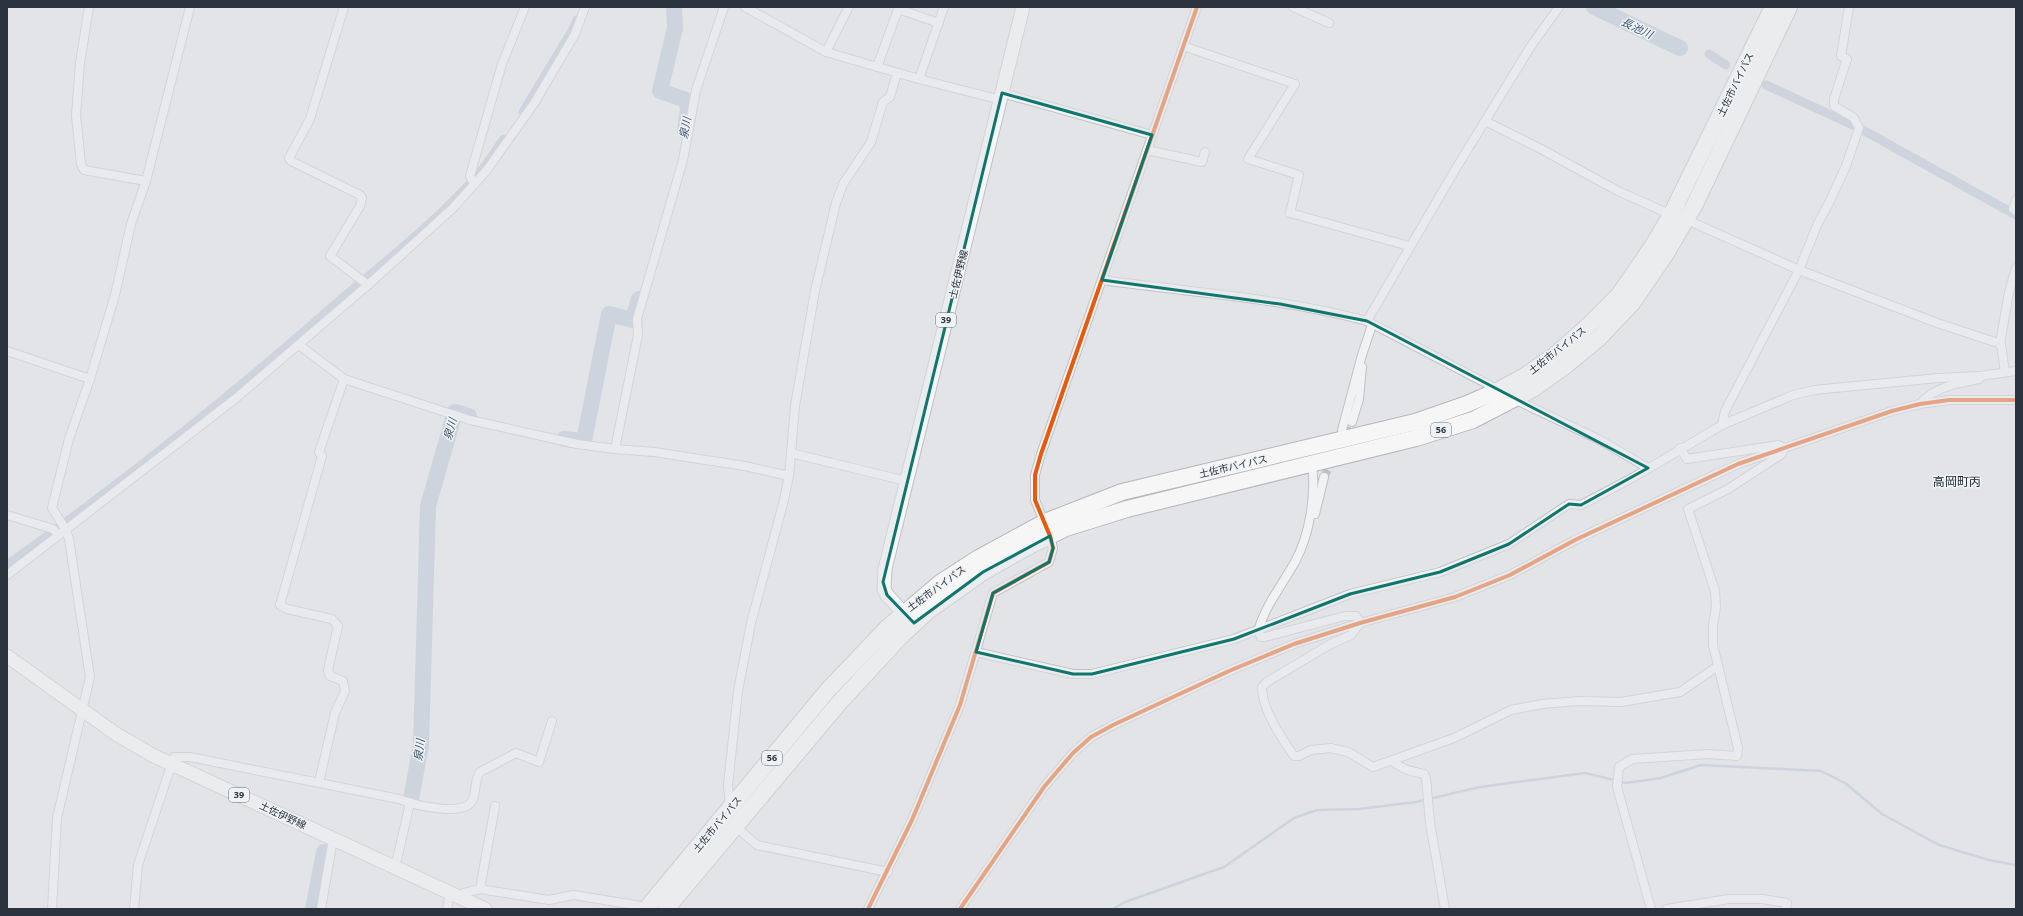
<svg xmlns="http://www.w3.org/2000/svg" width="2023" height="916" viewBox="0 0 2023 916" font-family="'Noto Sans','Noto Sans JP',sans-serif">
<rect width="100%" height="100%" fill="#e2e4e7"/>
<g fill="none" stroke-linecap="round" stroke-linejoin="round">
<polyline stroke="#b3c2d0" stroke-width="2.5" points="1113,909 1125,902 1224,867 1294,818 1317,810 1359,809 1416,802 1480,787 1585,773 1626,783 1661,778 1701,765 1821,771 1845,783 1882,814 1939,845 1989,860 2016,865"/>
<g stroke="#b3c2d0" stroke-width="9">
<polyline points="1709,54 1726,65"/>
<polyline points="1766,85 1857,127"/>
<polyline points="523,112 573,29 577,20"/>
<polyline points="1861,129 2016,215"/>
<path d="M7,565C124,482 237,391 345,296C390,258 438,220 477,176C487,165 495,151 504,139"/>
</g>
<g stroke="#b3c2d0" stroke-width="16">
<polyline points="674,7 675,28 660,91 686,100 688,109 685,131"/>
<polyline points="1594,7 1680,48"/>
<polyline points="564,439 584,441 609,314 633,320 639,299"/>
<polyline points="411,799 421,745 428,506 455,412 469,416"/>
<polyline points="313,909 324,852"/>
</g>
<polyline stroke="#bdc1c5" stroke-width="8" stroke-dasharray="8 4" stroke-linecap="butt" points="1324,477 1352,422"/>
<g stroke="#c1c2c5" stroke-width="10">
<g id="street">
<polyline points="89,7 80,63 76,115 81,164 84,170 146,181"/>
<polyline points="344,7 310,119 289,158 291,161 360,195 362,198 360,206 330,256 368,285"/>
<polyline points="745,7 826,52 919,79 1001,100"/>
<polyline points="1293,7 1329,23"/>
<polyline points="898,9 939,23"/>
<polyline points="1183,46 1295,84 1248,159 1299,175 1290,213 1409,246"/>
<polyline points="826,52 849,7"/>
<polyline points="877,67 899,7"/>
<polyline points="919,79 944,7"/>
<polyline points="1002,93 1152,135"/>
<polyline points="1485,121 1541,149 1618,191 1674,216"/>
<polyline points="1147,150 1202,162 1205,152"/>
<polyline points="474,184 470,176 502,64 525,7"/>
<polyline points="2016,200 2013,209 2016,211"/>
<polyline points="1685,219 1799,270 1937,323 2001,344 2005,372"/>
<path d="M1102,280C1190,292 1281,298 1367,321L1499,390"/>
<polyline points="1367,321 1455,170 1531,46 1559,7"/>
<polyline points="2000,344 2009,292 2016,268"/>
<polyline points="299,345 344,379 470,420 577,444 615,449 654,452 745,466 789,476"/>
<polyline points="7,351 90,379"/>
<polyline points="1514,399 1600,440 1648,468"/>
<path d="M1920,404C1933,387 1959,383 1979,379L1980,376L2016,371"/>
<polyline points="1352,422 1359,399 1362,367"/>
<polyline points="1722,425 1725,411 1799,270 1818,223 1829,203 1846,166 1859,128 1854,118 1834,106 1834,99 1847,59 1841,56 1849,7"/>
<polyline points="1344,440 1342,430 1362,355 1372,325"/>
<polyline points="615,449 638,335 637,319 683,160 696,90 724,7"/>
<polyline points="791,453 906,481"/>
<path d="M1312,464C1316,495 1310,534 1295,562C1282,585 1265,606 1258,631L1261,637H1265L1345,616H1356L1360,623L1351,635L1329,645L1267,682L1262,687C1262,710 1281,737 1294,756H1299L1311,750L1331,748L1348,752L1373,767L1454,738L1511,710L1542,704L1579,701L1621,702L1680,692L1718,666"/>
<polyline points="1315,514 1324,477"/>
<polyline points="7,515 53,529 59,535"/>
<polyline points="7,575 235,399 368,285 453,208 487,170 535,102 575,34 585,7"/>
<polyline points="976,652 1073,674 1092,674 1234,639 1350,594 1440,572 1509,544 1569,504 1581,505 1634,477 1722,425 1793,395 1814,390 1938,378 1980,376"/>
<path d="M1392,760C1402,770 1411,771 1424,774L1426,778L1430,823L1445,909"/>
<polyline points="319,782 335,713 345,691 343,681 330,676 328,670 338,626 332,619 287,609 280,605 322,456 319,452 344,379"/>
<polyline points="730,808 728,785 738,691 751,623 783,504 789,476 795,406 815,291 836,203 843,184 871,142 883,102 890,97 897,73"/>
<polyline points="735,823 742,832 757,845 888,872"/>
<polyline points="395,868 410,803"/>
<polyline points="480,889 495,806"/>
<polyline points="456,895 480,889 549,900 573,895 648,907"/>
<polyline points="52,909 57,818 90,677 69,539 66,530 52,508 69,439 90,379 115,295 131,224 146,181 190,7"/>
<path d="M134,909L138,865L174,757H190L399,799C414,805 466,818 473,799C477,789 474,780 480,772L516,753L539,762L552,721"/>
<polyline points="321,909 333,839"/>
<polyline points="447,909 450,893"/>
<polyline points="868,909 912,820 960,705 993,593 1049,562 1053,548 1050,536 1035,500 1035,475 1041,454 1197,7"/>
<polyline points="960,909 1044,787 1073,753 1091,737 1113,725 1229,671 1294,644 1360,623 1455,597 1510,575 1575,540 1738,464 1892,411 1920,404 1949,400 2016,400"/>
<polyline points="1651,909 1617,787 1619,767 1632,759 1708,754 1737,756 1738,748 1713,645 1713,625 1716,607 1715,591 1688,509 1728,489 1782,454 1784,448 1779,445 1687,459 1680,448"/>
<polyline points="1667,909 1729,899 1762,899 1787,903 1786,909"/>
</g>
</g>
<g stroke="#bfc1c4" stroke-width="15">
<g id="primary">
<polyline points="911,621 887,595 884,589 885,569 1023,7"/>
<polyline points="7,656 116,734 154,756 485,909"/>
</g>
</g>
<g stroke="#b5b7bb" stroke-width="18">
<g id="highway">
<polyline points="646,909 828,690 888,627 940,583 977,559 1045,522 1122,492 1415,422 1467,404 1499,390 1525,376 1556,354 1586,328 1619,295 1652,247 1671,215 1773,7"/>
<polyline points="666,909 839,703 899,638 928,611 983,572 1029,546 1066,528 1127,509 1416,438 1473,420 1533,389 1565,366 1599,338 1633,302 1665,255 1694,206 1789,7"/>
</g>
</g>
<use href="#street" stroke="#f1f2f4" stroke-width="8"/>
<use href="#primary" stroke="#f6f6f6" stroke-width="13"/>
<use href="#highway" stroke="#f6f6f6" stroke-width="16"/>
<g stroke="#f0f3f6" stroke-width="6">
<g id="cycleway">
<polyline points="868,909 912,820 960,705 993,593 1049,562 1053,548 1050,536 1035,500 1035,475 1041,454 1197,7"/>
<polyline points="960,909 1044,787 1073,753 1091,737 1113,725 1229,671 1294,644 1360,623 1455,597 1510,575 1575,540 1738,464 1892,411 1920,404 1949,400 2016,400"/>
</g>
</g>
<use href="#cycleway" stroke="#e8590c" stroke-width="4"/>
</g>
<path d="M0 0H2023V916H0ZM1002,93L1152,135L1102,280L1280,304L1367,321L1648,468L1581,505L1569,504L1509,544L1440,572L1350,594L1234,639L1092,674H1073L976,652L993,593L1049,562L1053,548L1050,536L983,572L914,623L887,595L883,582Z" fill="#e2e4e7" fill-opacity=".55" fill-rule="evenodd"/>
<path fill="none" stroke="#0f766e" stroke-width="3" stroke-linejoin="round" d="M1002,93L1152,135L1102,280L1280,304L1367,321L1648,468L1581,505L1569,504L1509,544L1440,572L1350,594L1234,639L1092,674H1073L976,652L993,593L1049,562L1053,548L1050,536L983,572L914,623L887,595L883,582Z"/>
<g text-anchor="middle" stroke-width="3" stroke-linejoin="round" paint-order="stroke">
<g fill="#f0f3f6" stroke="#666d76" stroke-width="1">
<rect x="936" y="313" width="20" height="14" rx="3"/>
<rect x="1431" y="423" width="20" height="14" rx="3"/>
<rect x="762" y="751" width="20" height="14" rx="3"/>
<rect x="229" y="788" width="20" height="14" rx="3"/>
</g>
<g font-size="9" font-weight="bold" fill="#2b333f">
<text x="946" y="323">39</text>
<text x="1441" y="433">56</text>
<text x="772" y="761">56</text>
<text x="239" y="798">39</text>
</g>
<g font-size="10" fill="#2b333f" stroke="#f0f3f6">
<text transform="translate(1735 84) rotate(-64)" y="4">土佐市バイパス</text>
<text transform="translate(958 274) rotate(-76)" y="4">土佐伊野線</text>
<text transform="translate(1557 350) rotate(-38)" y="4">土佐市バイパス</text>
<text transform="translate(1233 466) rotate(-13)" y="4">土佐市バイパス</text>
<text transform="translate(936 588) rotate(-36)" y="4">土佐市バイパス</text>
<text transform="translate(283 815) rotate(25)" y="4">土佐伊野線</text>
<text transform="translate(717 824) rotate(-50)" y="4">土佐市バイパス</text>
</g>
<g font-size="11" font-style="italic" fill="#385470" stroke="#f0f3f6">
<text transform="translate(1637 28) rotate(26)" y="4">長池川</text>
<text transform="translate(685 128) rotate(-80)" y="4">泉川</text>
<text transform="translate(450 429) rotate(-74)" y="4">泉川</text>
<text transform="translate(419 750) rotate(-83)" y="4">泉川</text>
</g>
<g font-size="12" fill="#1d2430" stroke="#f0f3f6">
<text x="1957" y="486">高岡町丙</text>
</g>
</g>
<rect width="2023" height="916" fill="none" stroke="#2b333f" stroke-width="16"/>
</svg>
